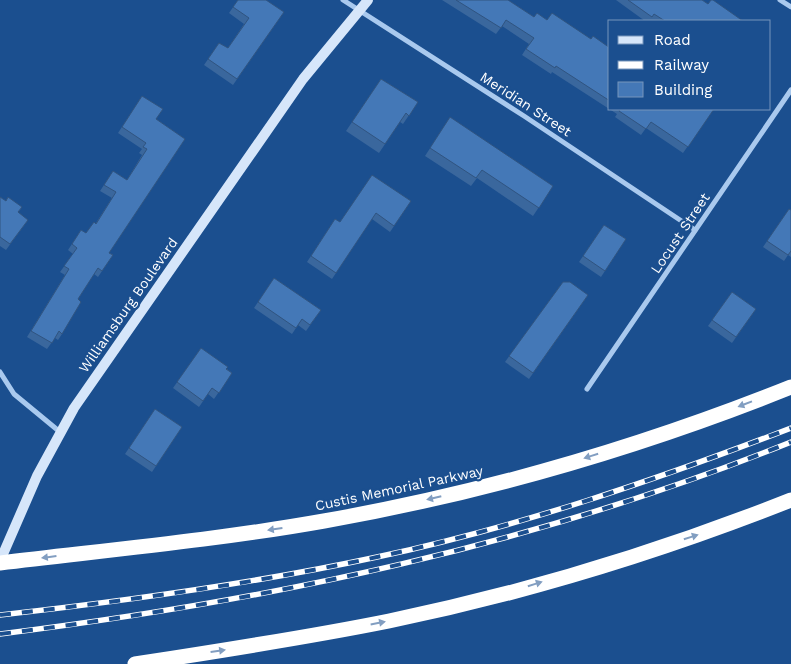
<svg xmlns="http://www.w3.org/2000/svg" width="791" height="664" viewBox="0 0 791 664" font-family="'Work Sans',sans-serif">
<rect width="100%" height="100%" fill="#1b4f8f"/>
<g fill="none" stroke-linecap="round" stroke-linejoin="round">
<g stroke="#a9c9ee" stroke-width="5">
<polyline points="343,0 524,116 695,230"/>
<polyline points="780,0 791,7"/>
<polyline points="0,372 14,394 60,432"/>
<polyline points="587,389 791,90"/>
</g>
<polyline stroke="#d6e6fa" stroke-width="10" points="0,561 37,476 74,408 303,79 368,0"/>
<g stroke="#fff" stroke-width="15">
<path d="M0,563C108,550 217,540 324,521C483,493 641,447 791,387"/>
<path d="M135,664C220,651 305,638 389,621C525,593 662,551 791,500"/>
</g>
<g stroke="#fff" stroke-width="5.5">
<g id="rail">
<path d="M0,615C126,601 252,584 377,557C518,527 656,480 791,428"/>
<path d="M0,634C274,600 534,545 791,442"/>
</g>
</g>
<use href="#rail" stroke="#1b4f8f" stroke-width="4" stroke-dasharray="11" stroke-linecap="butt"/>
</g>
<g fill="#3a679d">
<polygon points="238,0 284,12 233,85 204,65 219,43 228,48 244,24 229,13"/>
<polygon points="442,0 508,0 534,17 547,19 610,48 610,109 714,109 683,153 646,128 641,135 615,117 617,114 552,72 551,74 522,55 529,44 502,26 496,34"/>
<polygon points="616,0 702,0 708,4 743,21 652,21 650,20 649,21 645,21"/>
<polygon points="381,79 418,102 403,124 400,122 379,153 346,131"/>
<polygon points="142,96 156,119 185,139 109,253 113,255 98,277 94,274 78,299 62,334 58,340 55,338 47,349 27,337 65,275 60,272 73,254 68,250 81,230 86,233 96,223 112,198 100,191 113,171 127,180 142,155 139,153 142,149 118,133"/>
<polygon points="445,125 553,186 533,216 477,178 471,186 425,156"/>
<polygon points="0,197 6,201 22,207 18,213 28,220 6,250 0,246"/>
<polygon points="411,201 390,232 372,219 332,279 307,262 335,219 340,222"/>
<polygon points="789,209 791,210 791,257 788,255 784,261 763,247"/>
<polygon points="604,225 626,239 601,277 579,262"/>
<polygon points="274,278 321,310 306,331 298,325 292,334 254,308"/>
<polygon points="563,282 588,295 529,379 505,362"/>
<polygon points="732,292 756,309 732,343 708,326"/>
<polygon points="201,348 232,373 214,399 208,394 199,407 173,388"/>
<polygon points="155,409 182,427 152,472 125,454"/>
</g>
<g fill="#4478b7" stroke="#305480">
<polygon points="238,0 266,0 284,12 237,79 208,59 219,43 228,48 249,18 233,7"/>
<polygon points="456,0 508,0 534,17 537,13 547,20 552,13 591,39 593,36 610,48 610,101 556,66 555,68 526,49 534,38 506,20 501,28"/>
<polygon points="628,0 702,0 708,4 711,0 713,0 743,21 665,21 654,14 652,17"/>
<polygon points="381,79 418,102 409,116 406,113 385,144 352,122"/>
<polygon points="142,96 163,109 156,119 185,139 109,253 113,255 102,271 98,268 78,299 81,302 62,334 59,331 52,343 31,331 69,269 64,266 77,248 72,244 81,230 86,233 94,222 96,224 116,192 104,185 113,171 127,180 147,149 143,147 146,143 122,127"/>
<polygon points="620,109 714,109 688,147 651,122 646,129 619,111"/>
<polygon points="450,117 553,186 539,208 482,170 476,178 430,148"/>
<polygon points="372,175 411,201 394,226 376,213 336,273 311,256 335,219 340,222"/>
<polygon points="0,197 6,201 8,197 22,207 18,212 28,220 10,244 0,237"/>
<polygon points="789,209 791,210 791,251 788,255 767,241"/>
<polygon points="604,225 626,239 605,271 583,256"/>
<polygon points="274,278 321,310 310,325 302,319 296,328 258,302"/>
<polygon points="563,282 570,282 588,295 533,373 509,356"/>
<polygon points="732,292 756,309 736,337 712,320"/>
<polygon points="201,348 228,367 226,369 232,373 219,393 212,388 203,401 177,382"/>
<polygon points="155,409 182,427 156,466 129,448"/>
</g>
<defs><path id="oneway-solid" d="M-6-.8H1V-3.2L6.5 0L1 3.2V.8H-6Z" transform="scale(1.25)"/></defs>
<g fill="#829ec1">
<use href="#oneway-solid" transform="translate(745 404) rotate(159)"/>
<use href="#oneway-solid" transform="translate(591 456) rotate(163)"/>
<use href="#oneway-solid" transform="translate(434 498) rotate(167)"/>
<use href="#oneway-solid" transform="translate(275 529) rotate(172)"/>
<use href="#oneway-solid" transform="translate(691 537) rotate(-17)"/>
<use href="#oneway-solid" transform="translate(49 557) rotate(173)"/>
<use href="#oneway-solid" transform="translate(535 584) rotate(-17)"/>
<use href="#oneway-solid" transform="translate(378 623) rotate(-11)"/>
<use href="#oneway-solid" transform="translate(218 651) rotate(-8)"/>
</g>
<g text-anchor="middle" stroke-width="4.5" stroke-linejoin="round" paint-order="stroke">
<g font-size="14" fill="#fff" stroke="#1b4f8f">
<text transform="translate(526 104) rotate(33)" y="5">Meridian Street</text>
<text transform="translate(680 233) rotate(-56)" y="5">Locust Street</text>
<text transform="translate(128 305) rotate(-55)" y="5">Williamsburg Boulevard</text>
<text transform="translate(399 488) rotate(-12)" y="5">Custis Memorial Parkway</text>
</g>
</g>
<rect x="608" y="20" width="162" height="90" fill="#1b4f8f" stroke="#7695bc"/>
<rect x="618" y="36" width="25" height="8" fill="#d6e6fa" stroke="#7695bc"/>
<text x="654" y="45" font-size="15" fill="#ffffff">Road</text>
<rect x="618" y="61" width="25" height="8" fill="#ffffff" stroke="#7695bc"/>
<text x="654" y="70" font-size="15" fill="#ffffff">Railway</text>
<rect x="618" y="82" width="25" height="15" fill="#4478b7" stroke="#7695bc"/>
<text x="654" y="95" font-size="15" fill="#ffffff">Building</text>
</svg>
